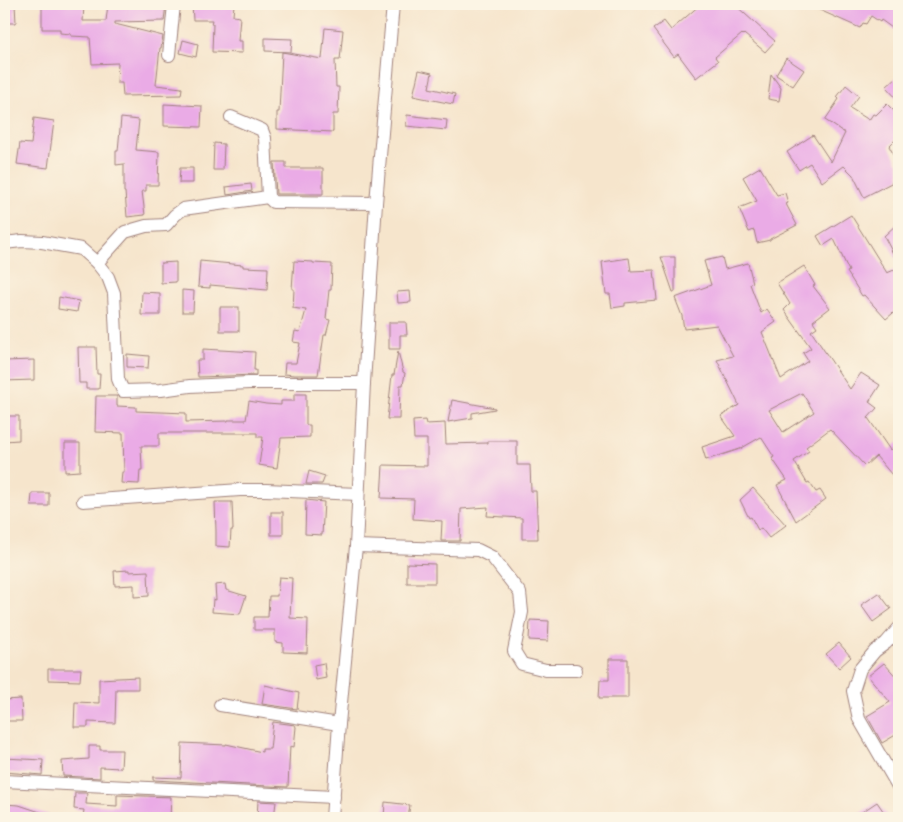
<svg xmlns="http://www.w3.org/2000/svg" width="903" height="822" viewBox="0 0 903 822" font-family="Sriracha,sans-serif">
<rect width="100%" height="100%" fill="#fcf5e5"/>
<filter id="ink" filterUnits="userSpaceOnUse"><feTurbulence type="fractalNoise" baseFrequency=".02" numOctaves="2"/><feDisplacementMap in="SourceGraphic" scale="10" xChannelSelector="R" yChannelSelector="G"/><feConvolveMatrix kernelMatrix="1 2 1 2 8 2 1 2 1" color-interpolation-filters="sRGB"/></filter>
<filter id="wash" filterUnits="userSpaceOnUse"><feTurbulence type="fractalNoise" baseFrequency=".0096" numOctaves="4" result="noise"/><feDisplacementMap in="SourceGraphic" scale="20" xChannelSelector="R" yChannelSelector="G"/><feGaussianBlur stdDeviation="1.12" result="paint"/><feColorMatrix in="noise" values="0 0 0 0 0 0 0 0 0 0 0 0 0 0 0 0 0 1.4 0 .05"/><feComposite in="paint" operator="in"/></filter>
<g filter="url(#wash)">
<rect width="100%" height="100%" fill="#f6e5cc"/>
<g id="blocks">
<g fill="#eaabe6" fill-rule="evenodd">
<polygon points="4,4 15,4 16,23 4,23"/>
<polygon points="42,4 84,5 83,21 106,21 108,4 166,4 164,21 115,22 115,24 163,36 161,48 160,48 156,85 182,88 181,95 123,96 122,83 117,83 118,63 92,64 90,37 71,36 71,34 60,33 60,29 42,29"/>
<polygon points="192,4 234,4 233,16 240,17 238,41 242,41 242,53 212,52 213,24 211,24 212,20 193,20"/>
<polygon points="701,4 734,4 775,41 765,52 744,34 743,35 742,34 715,57 718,61 696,78 678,54 674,57 653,29 664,21 671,30"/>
<polygon points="806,4 899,4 899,33 881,20 880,22 871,16 866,24 863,23 860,28"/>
<polygon points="325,28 343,30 340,60 335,60 336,87 339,87 338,114 333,114 333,132 277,129 277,112 279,112 282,52 322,59"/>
<polygon points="265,38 292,39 291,52 265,51"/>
<polygon points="183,40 198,44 196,57 180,53"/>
<polygon points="786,58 804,70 793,86 776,75"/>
<polygon points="419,70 432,73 429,88 455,94 453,104 413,96"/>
<polygon points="771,74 781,88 779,101 768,99"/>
<polygon points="899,75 899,101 886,87"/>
<polygon points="846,85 859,96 850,108 869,120 873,114 876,115 887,104 899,116 899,136 889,146 899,165 899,179 864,197 853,175 844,166 822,182 810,163 799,170 787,152 813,135 831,162 845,133 825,120 839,99 837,97"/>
<polygon points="164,104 202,106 201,127 164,126"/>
<polygon points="407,115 447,120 446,130 406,126"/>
<polygon points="34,118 54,121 48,168 17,164 20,143 31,144"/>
<polygon points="121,118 139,120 136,150 159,152 158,185 146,185 146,191 142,191 145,215 127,217 125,192 124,192 124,164 116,165 116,151 118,151"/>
<polygon points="214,143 224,144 223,170 213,170"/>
<polygon points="274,162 286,162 286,168 323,168 323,194 276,194"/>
<polygon points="760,167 777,195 785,193 788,203 786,204 797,225 770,239 770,240 757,243 754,230 749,232 739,208 757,201 743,177"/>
<polygon points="180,168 193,168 193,183 179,183"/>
<polygon points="251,184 252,191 227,195 226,187"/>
<polygon points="851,215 887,273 894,270 899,276 899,308 886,319 864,295 862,296 847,272 849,271 834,239 823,246 817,236"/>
<polygon points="899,222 899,265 884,236"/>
<polygon points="661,257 675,257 675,292 673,292"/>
<path d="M722,257L725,269L748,263L753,283L750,284L761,313L767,309L776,322L762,332L781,379L808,361L803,353L811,348L784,310L790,304L777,283L804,266L815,285L813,286L830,308L813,321L817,327L811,331L850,389L861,373L880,385L869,402L877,408L868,418L890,450L899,442V469L892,475L876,456L865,466L830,429L806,447L809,451L794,461L807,483L809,482L816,492L820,490L826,499L796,521L777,485L787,480L772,458L774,457L761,437L740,449L706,460L702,447L735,436L721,416L739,405L717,360L733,356L717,325L684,329L682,316L675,298L711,285L704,261ZM802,393L814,412L783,432L769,410Z"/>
<polygon points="629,258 631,271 654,270 657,300 625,303 625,306 612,308 610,294 606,294 602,262"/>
<polygon points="200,261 243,265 243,267 268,268 267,290 210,285 210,288 198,287"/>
<polygon points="294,261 313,262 313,263 332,264 331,290 329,290 326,319 330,320 326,335 324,335 318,375 294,375 284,374 285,363 296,363 300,343 293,342 295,331 300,332 306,310 293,308 294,289 292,289"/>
<polygon points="176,262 176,282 161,283 161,263"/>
<polygon points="182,290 194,291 193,312 182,312"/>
<polygon points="410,291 411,302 398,303 397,292"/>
<polygon points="142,292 160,293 160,315 141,315"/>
<polygon points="59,297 79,301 77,312 58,309"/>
<rect x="220" y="307" width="19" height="24"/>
<polygon points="389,322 406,322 407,335 400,335 400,349 389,349"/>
<polygon points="78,347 96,347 97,374 100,374 99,389 86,389 86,383 79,383"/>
<polygon points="203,349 255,352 254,370 256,370 256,375 198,377 197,360 203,360"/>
<polygon points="398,351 403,372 405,373 403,385 400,385 399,419 387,419 392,375 394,375"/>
<polygon points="127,354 149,356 148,368 127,367"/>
<polygon points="34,360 34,380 4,381 4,361"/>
<polygon points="294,394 306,394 306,425 310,425 310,437 281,438 277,468 259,465 263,437 257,437 257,433 159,433 159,446 141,446 142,470 140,470 139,484 121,483 122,472 124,472 123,433 95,432 96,396 117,396 117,406 136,407 136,411 186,413 186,422 228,421 228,420 246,420 249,401 266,404 281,405 281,401 294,401"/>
<polygon points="452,400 495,408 495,409 472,413 472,418 448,422"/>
<polygon points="4,416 19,416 19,440 4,441"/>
<polygon points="425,420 426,424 445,423 446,444 488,443 488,441 517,441 517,465 530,465 531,491 536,491 538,539 522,539 522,518 487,516 488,507 461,509 460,541 441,541 442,521 413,519 414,499 381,498 383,465 427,466 427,439 414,439 413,421"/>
<polygon points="65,443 80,443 80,471 65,472"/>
<polygon points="309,471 325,476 322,484 306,484"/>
<polygon points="753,488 786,525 769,538 761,528 758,530 751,517 749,518 740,500"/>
<polygon points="32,493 49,493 49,506 31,506"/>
<polygon points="306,500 324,502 322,535 305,534"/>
<polygon points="215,502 232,502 233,530 231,530 230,547 216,546 216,531"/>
<rect x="271" y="512" width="12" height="23"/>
<polygon points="407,563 435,564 435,583 407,583"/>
<polygon points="129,570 129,572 148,571 149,596 134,597 134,585 115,586 114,571"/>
<polygon points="279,577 292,578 290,618 308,619 307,653 283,652 283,643 275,642 275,630 254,630 254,617 268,617 269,596 277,596"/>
<polygon points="225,584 226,590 246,596 240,614 212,612 213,599 216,600 215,585"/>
<polygon points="879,593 891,609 873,622 861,605"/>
<polygon points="530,620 549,621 548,641 529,640"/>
<polygon points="839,643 851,657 839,668 826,654"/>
<polygon points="609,659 628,659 628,698 599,698 600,680 609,680"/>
<polygon points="324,663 326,678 316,680 314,665"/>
<polygon points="884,663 899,680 899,733 882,743 867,716 890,702 868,676"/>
<polygon points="48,669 81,669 80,681 48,680"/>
<polygon points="138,677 138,689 116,689 115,723 88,722 88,727 74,727 75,702 99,703 99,679"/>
<polygon points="265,685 299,693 297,709 262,704"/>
<polygon points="21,699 22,721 5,721 4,700"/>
<polygon points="273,722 295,725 296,727 294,747 290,746 288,787 153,780 153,777 181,778 182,743 226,745 226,744 262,752 262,749 270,749"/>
<polygon points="89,746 100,746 100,750 122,750 121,768 100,767 100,778 63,776 62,761 89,759"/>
<polygon points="4,758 43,760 42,775 4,772"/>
<polygon points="75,793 87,793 86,804 117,806 117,795 171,797 170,818 83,817 84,810 74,809"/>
<polygon points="258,801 276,802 274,818 257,818"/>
<polygon points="385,802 410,805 408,818 384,818"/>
<polygon points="877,802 888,818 853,818"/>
<polygon points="4,804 19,805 52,816 52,818 22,818 4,815"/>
</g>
</g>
</g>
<g filter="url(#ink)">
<use href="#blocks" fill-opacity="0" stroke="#a0827c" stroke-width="1"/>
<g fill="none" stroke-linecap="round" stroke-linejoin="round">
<g stroke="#a0827c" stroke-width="14">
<g id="street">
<polyline points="169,55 174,4"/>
<polyline points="231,117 262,130 265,138 268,197 273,202 376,203"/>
<polyline points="4,243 22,241 42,242 81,249 97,263 108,277 114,293 118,379 123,391 161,390 190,386 249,383 364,383"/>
<polyline points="97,263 125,232 146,226 166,225 175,215 183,209 268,197"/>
<polyline points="83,501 240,490 266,490 358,494"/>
<polyline points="356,546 478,550 492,557 520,593 522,612 514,651 522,664 546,670 576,670"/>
<polyline points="899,628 886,643 875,651 860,669 853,691 859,719 899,788"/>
<polyline points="220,705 339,724"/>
<polyline points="4,781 334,797"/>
<polyline points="332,818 339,724 356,546 364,383 376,203 393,4"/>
</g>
</g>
<use href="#street" stroke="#fff" stroke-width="12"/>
</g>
</g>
<rect width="903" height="822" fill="none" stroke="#fcf5e5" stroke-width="20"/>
</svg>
